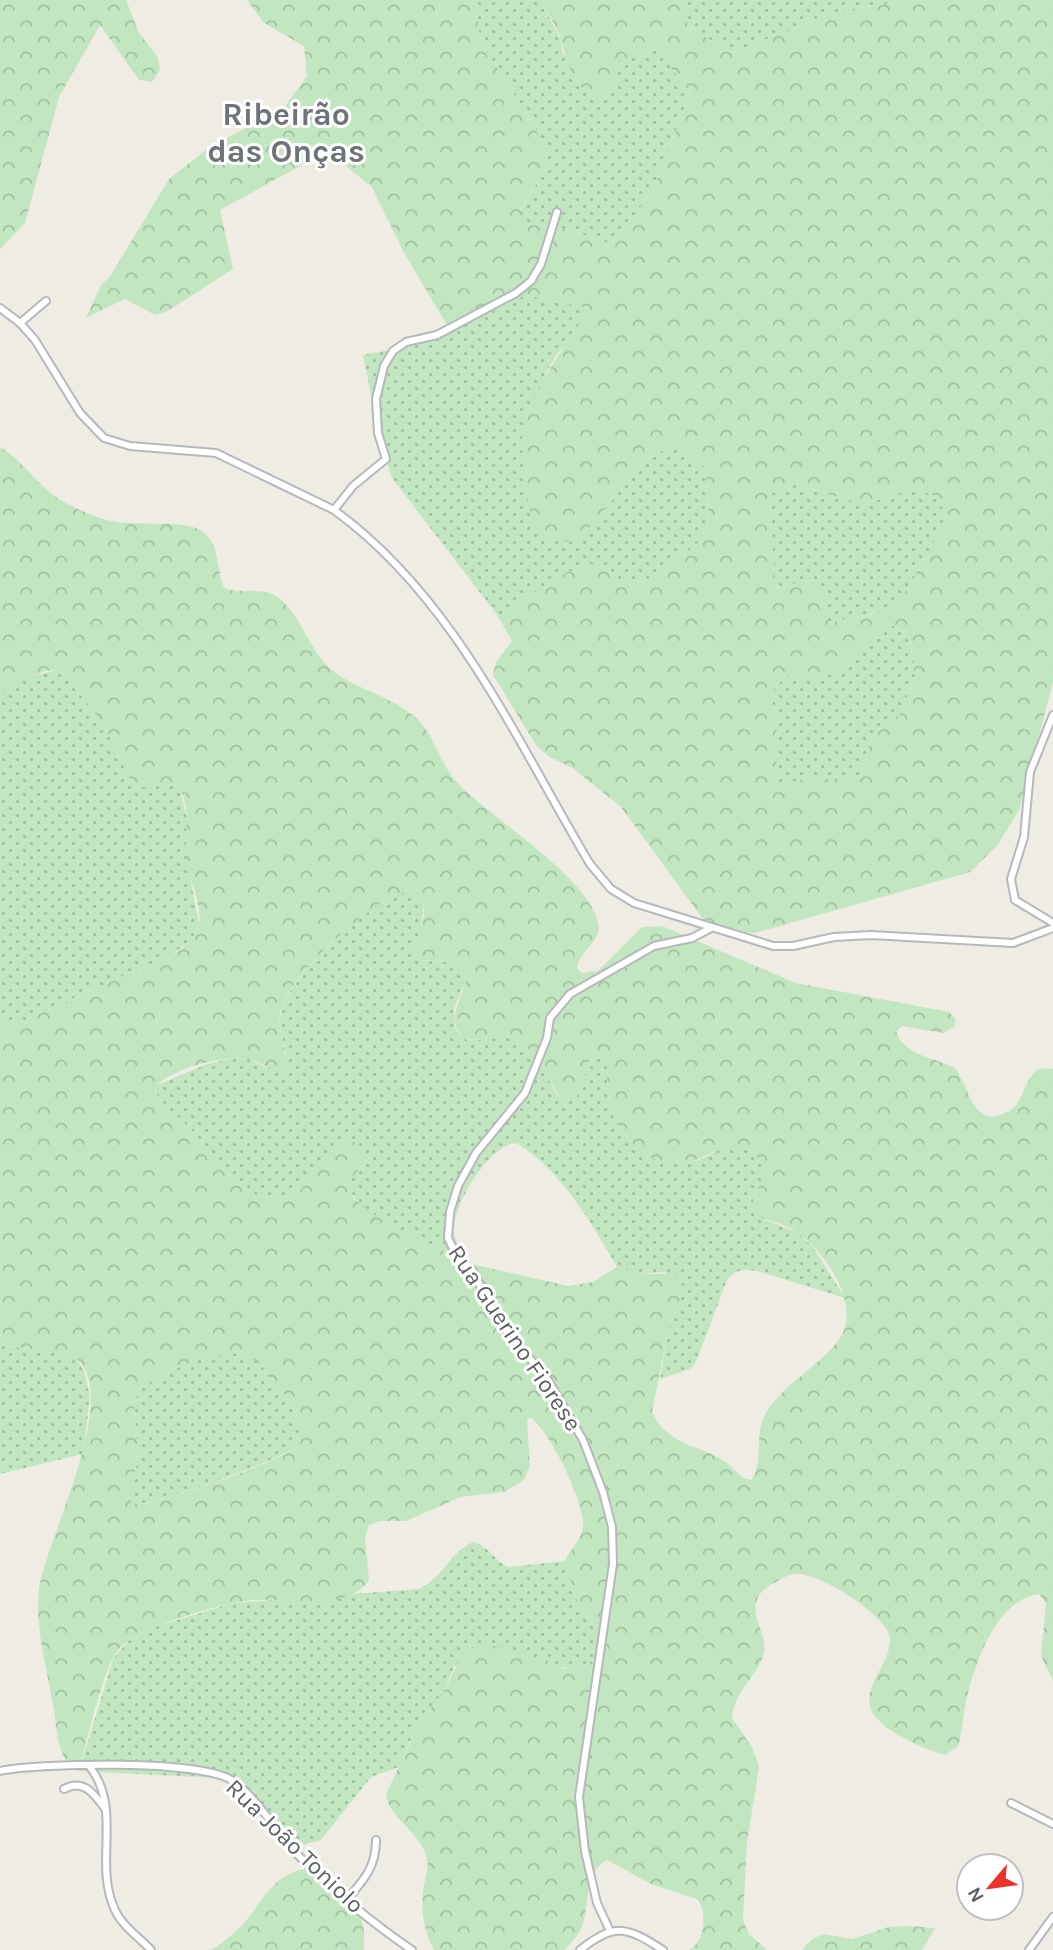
<svg xmlns="http://www.w3.org/2000/svg" width="1053" height="1950" viewBox="0 0 1053 1950" font-family="Karla,sans-serif">
<defs>
<pattern id="green-dots" width="8" height="8" patternUnits="userSpaceOnUse" patternTransform="scale(1.75)"><rect width="8" height="8" fill="#c2e7c0"/><path d="M2 2h.1M6 6h.1" fill="none" stroke="#a1bfa0" stroke-width="1.8" stroke-linecap="round"/></pattern>
<pattern id="forest-crowns" width="20" height="18" patternUnits="userSpaceOnUse" patternTransform="scale(1.75)"><rect width="20" height="18" fill="#c2e7c0"/><path d="M2 6a3 3 0 1 1 6 0M12 15a3 3 0 1 1 6 0" fill="none" stroke="#a1bfa0"/></pattern>
</defs>
<rect width="100%" height="100%" fill="#efece4"/>
<g fill="url(#green-dots)">
<polygon points="476,0 540,0 561,40 563,54 615,87 616,61 658,49 690,93 652,192 612,244 554,226 527,224 520,211 546,168 547,157 535,127 480,41"/>
<polygon points="683,0 900,0 899,3 842,10 731,53 688,26"/>
<path d="M525,295L589,308L574,337L557,354L547,371L522,440L526,479L565,542L584,534L646,460L677,443L705,467L709,521L701,539L694,547L642,583C627,589 619,580 609,569L570,572L498,616L392,478L380,440L363,355C427,345 468,324 525,295Z"/>
<polygon points="793,484 856,502 870,502 917,489 943,499 943,527 896,608 828,623 820,584 811,580 775,589 770,494"/>
<polygon points="894,625 910,639 915,677 900,714 871,738 860,778 804,779 774,787 778,738 772,697 774,688 787,676 816,678 831,674"/>
<polygon points="56,670 66,675 106,728 131,782 141,787 173,784 180,789 187,819 187,862 199,924 193,939 171,955 14,1025 0,1024 0,692 26,678"/>
<path d="M409,891L418,893L424,900L421,930L423,961L454,962L466,974C465,989 454,1001 454,1015C453,1060 498,1028 518,1039C540,1051 546,1082 562,1100L573,1101C586,1087 583,1066 596,1051L604,1053C613,1075 600,1092 616,1121C631,1149 659,1169 692,1162C717,1156 724,1137 754,1152L765,1170L753,1201L765,1220L797,1232L813,1247L845,1298L757,1271C744,1269 736,1269 727,1280L696,1362L690,1369L660,1379L669,1327L682,1295L665,1272L638,1274L617,1267C591,1222 561,1170 516,1143C489,1145 452,1206 454,1232C455,1243 462,1253 467,1263C438,1246 352,1218 348,1183L366,1160V1152C330,1111 320,1183 294,1194C246,1214 219,1159 192,1131C180,1118 165,1108 155,1092L157,1085L207,1064L233,1058L250,1059L266,1068L286,1055C283,1041 278,1026 281,1012C289,977 373,896 409,891Z"/>
<polygon points="0,1345 65,1354 77,1359 84,1371 90,1396 83,1454 0,1474"/>
<path d="M243,1353C262,1362 271,1377 284,1394C295,1409 306,1430 293,1448C283,1459 152,1506 138,1504C134,1504 131,1502 127,1501C132,1485 137,1469 138,1453C139,1431 128,1406 141,1388C170,1368 207,1353 243,1353Z"/>
<path d="M473,1542C489,1546 494,1560 508,1567L565,1561L574,1594L600,1638L597,1656C589,1662 582,1668 572,1669C567,1670 502,1649 491,1645L454,1667L444,1690L412,1737L399,1767L371,1777L320,1841L304,1844C275,1822 252,1790 217,1778L79,1771L113,1659L128,1641L151,1628L233,1603L419,1589C443,1578 450,1552 473,1542Z"/>
</g>
<g fill="url(#forest-crowns)" fill-rule="evenodd">
<polygon points="0,0 126,0 139,33 157,56 160,70 152,82 139,80 100,25 59,97 25,223 0,249"/>
<path d="M247,0H476L480,41L535,127L547,157L546,168L520,210L527,224L554,226L612,244L652,192L690,93L658,50L617,61L615,87L606,96H592C570,81 568,63 561,40C557,26 547,13 540,0H683L688,26L731,53L842,10L899,3L900,0H1053V682L1020,808L997,846L970,872L755,933L711,930L621,807L574,769L548,756L536,745L493,675L496,662L512,641L498,616C519,603 573,562 595,564C615,565 620,592 642,583L694,547L701,539L709,521L705,467L676,443L646,460L584,534L565,542L550,540C530,528 529,511 527,489C526,473 521,457 522,441C525,390 567,350 588,308L525,295L451,332L403,251L372,187L327,151L220,210L233,269L166,312L155,315L125,299L86,318L101,285L111,275L169,179L211,146L283,109L307,76L304,46L264,23ZM793,484L856,502H870L917,489L942,499L943,527L896,608L829,623L821,584L811,580L775,589L770,494ZM894,625L910,639L915,677L900,714L871,738L860,778L804,779L775,786L778,738L772,697L774,688L787,676L816,678L831,674Z"/>
<path d="M0,447C18,458 29,473 44,487C59,502 80,511 100,518C131,529 179,518 200,530C221,542 216,569 224,588C242,595 263,585 280,599C303,618 309,651 333,671C359,691 392,696 416,718C435,735 439,762 456,781C487,816 589,877 598,923C602,943 578,951 577,969L582,973L598,971L642,927L662,926L796,983L949,1012L956,1019L954,1027L943,1033L902,1026L896,1031C904,1056 934,1057 955,1068C965,1081 968,1100 979,1111C985,1117 993,1118 1000,1115C1024,1108 1020,1090 1033,1074C1038,1067 1046,1068 1053,1069V1681L1041,1656L1046,1603L1039,1594C998,1599 977,1658 968,1693C963,1710 963,1729 958,1747L944,1755C923,1748 888,1734 875,1716C852,1688 906,1654 885,1627C870,1606 826,1578 800,1574C791,1573 783,1578 776,1582C768,1586 759,1592 757,1600C750,1619 770,1637 763,1657C754,1679 734,1692 732,1718L752,1747L759,1767L747,1843L743,1920L749,1934L767,1950H689C705,1942 708,1912 697,1899L653,1885L607,1860C583,1871 590,1905 582,1927C578,1936 571,1943 564,1950H434C425,1935 420,1909 423,1891C425,1876 431,1868 425,1853C417,1830 389,1818 386,1794L421,1720L444,1691L461,1657L472,1648L491,1645L546,1660L564,1669L583,1666L597,1657L600,1638L574,1594L565,1561C570,1550 582,1539 583,1527C586,1505 550,1431 531,1418L527,1419L530,1466L524,1480L504,1492L461,1497L406,1521H380L369,1525L365,1537L369,1580C347,1613 288,1598 253,1600C224,1603 137,1627 119,1649C102,1670 87,1742 79,1771C57,1762 57,1730 54,1710C48,1674 34,1624 39,1589C46,1540 120,1400 78,1360C72,1354 11,1346 0,1345V1024L14,1025L171,955C184,948 196,939 199,923C202,904 190,883 187,865C183,839 192,812 180,789L173,784L141,787L131,782L106,728L66,675L56,670L45,671L0,692ZM409,891C442,899 411,940 414,960L454,962L466,974C465,999 441,1019 466,1040L517,1038L530,1050L562,1100L573,1101C586,1087 583,1066 596,1051L603,1053C613,1074 600,1092 615,1120C630,1147 661,1174 693,1161C715,1152 730,1140 754,1152L765,1170L753,1201L756,1215C769,1222 783,1223 795,1231C825,1250 864,1308 838,1341C817,1368 784,1383 766,1413C753,1434 765,1461 751,1480C738,1478 735,1468 724,1461C698,1444 668,1446 652,1412L669,1327L682,1295V1285L674,1274H638L617,1267L593,1282L568,1286L467,1263L383,1221L353,1198L348,1183L366,1160V1152C330,1111 320,1183 294,1194C246,1214 219,1159 192,1131C180,1118 165,1108 155,1092L157,1085C176,1068 222,1055 248,1059C258,1060 268,1069 278,1072L287,1068C286,1050 278,1032 280,1014C285,979 374,896 409,891ZM243,1353C262,1362 271,1377 284,1394C295,1409 306,1430 293,1448C281,1462 165,1500 143,1504C137,1505 133,1503 127,1501C132,1485 137,1469 138,1452C139,1431 128,1406 141,1388C170,1368 207,1353 243,1353Z"/>
<path d="M307,1869C327,1879 355,1900 362,1922C365,1931 364,1941 364,1950H211C225,1942 239,1930 249,1917C265,1896 277,1872 307,1869Z"/>
<polygon points="910,1926 935,1928 922,1950 802,1950 811,1940 823,1934 852,1939 889,1927"/>
</g>
<g fill="none" stroke-linecap="round" stroke-linejoin="round">
<g stroke="#b5b8bc" stroke-width="10">
<g id="street">
<path d="M0,308L20,323L35,340L80,413L104,438L130,446L216,453L334,510C454,597 516,740 590,864L611,889L634,903L773,946H793L834,937L871,935L1013,943L1053,928"/>
<polyline points="20,323 46,301"/>
<polyline points="334,510 353,486 386,459 378,433 376,399 384,366 393,351 406,342 437,335 516,293 531,281 541,264 557,212"/>
<polyline points="1053,715 1030,772 1024,837 1011,879 1015,900 1053,923"/>
<path d="M90,1767C123,1810 93,1863 115,1910C122,1926 139,1937 151,1950"/>
<path d="M0,1771C40,1763 202,1759 233,1781C259,1800 275,1831 297,1854C326,1885 376,1926 412,1950"/>
<path d="M64,1789C84,1778 95,1795 106,1810"/>
<polyline points="1011,1803 1053,1824"/>
<path d="M348,1898C365,1879 376,1866 376,1840"/>
<polyline points="610,1931 597,1903 585,1851 579,1797 613,1564 612,1527 603,1492 583,1440 548,1380 495,1317 473,1271 457,1257 448,1238 450,1212 458,1186 476,1153 525,1093 547,1038 550,1018 570,994 654,946 692,938 711,928"/>
<path d="M580,1950C615,1922 627,1927 663,1950"/>
<polyline points="1029,1950 1053,1917"/>
</g>
</g>
<use href="#street" stroke="#fff" stroke-width="6"/>
</g>
<g text-anchor="middle" stroke-width="6" stroke-linejoin="round" paint-order="stroke">
<g font-size="24" fill="#5c6165" stroke="#fff">
<text transform="translate(515 1338) rotate(56)" y="8">Rua Guerino Fiorese</text>
<text transform="translate(295 1846) rotate(44)" y="8">Rua João Toniolo</text>
</g>
<g font-size="32" font-weight="bold" fill="#6d7377" stroke="#fff">
<text x="286" y="125">Ribeirão<tspan x="286" dy="37">das Onças</tspan></text>
</g>
</g>
<g transform="translate(990 1887) rotate(241)"><circle r="33" fill="#ffffff" stroke="#bec0c1" stroke-width="2"/>
<path d="M0-5L12 26L0 18L-12 26Z" fill="#ed322c"/>
<text y="-10" font-size="19" font-weight="bold" text-anchor="middle" fill="#5c6165">N</text>
</g>
</svg>
